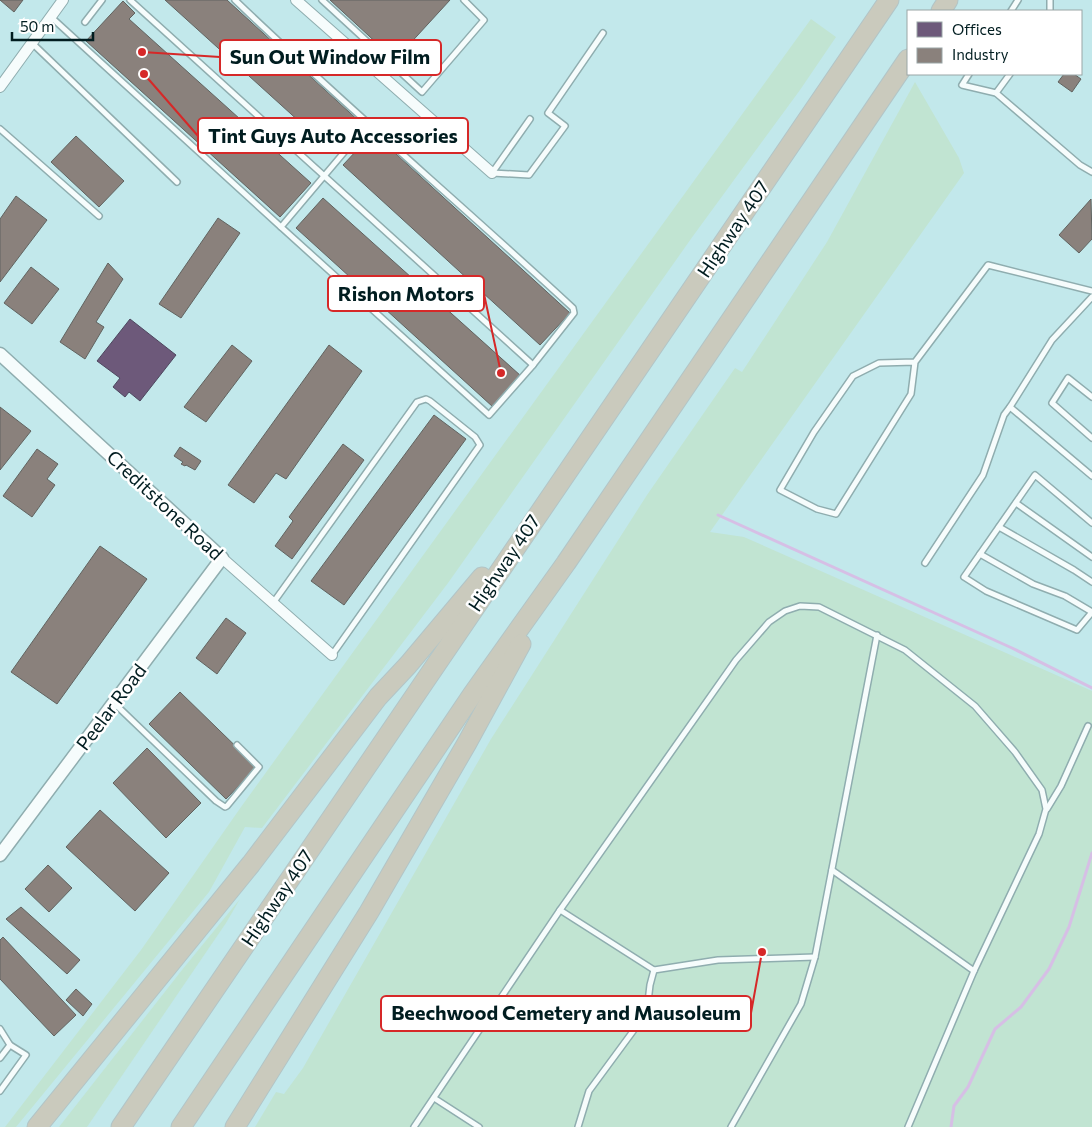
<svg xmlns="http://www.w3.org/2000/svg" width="1092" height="1127" viewBox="0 0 1092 1127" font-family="Commissioner,sans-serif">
<rect width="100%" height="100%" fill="#c2e8eb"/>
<g fill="#c1e4d2">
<polygon points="811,19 836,37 800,90 693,236 448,583 262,828 245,827 209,892 16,1127 5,1127 141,950 241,807"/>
<polygon points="915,82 959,158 964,173 710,532 744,537 1092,691 1092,1127 255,1127 276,1092 284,1094 303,1068 491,739 647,495 735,368 742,372 827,242"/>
<polygon points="240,899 226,923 87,1127 59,1127 182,970"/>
</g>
<polygon fill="#6d597a" stroke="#4d475f" points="130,319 176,355 140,401 129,392 125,397 113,387 120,378 97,361"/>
<g fill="#8a817c" stroke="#616360">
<polygon points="0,0 23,0 14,12"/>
<polygon points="165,0 227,0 361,123 333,152"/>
<polygon points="330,0 450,0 395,60"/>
<polygon points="123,1 135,13 129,19 311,183 280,217 86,41"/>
<polygon points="1064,74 1074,74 1081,79 1072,92 1058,82"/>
<polygon points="373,133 570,313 540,345 343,165"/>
<polygon points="76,136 124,181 99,207 51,162"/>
<polygon points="16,196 47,220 0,282 0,219"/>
<polygon points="323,198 521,376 493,407 296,228"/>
<polygon points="1091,199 1092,239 1079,253 1059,235"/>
<polygon points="218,218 240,233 181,318 159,304"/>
<polygon points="108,263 123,279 96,322 104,327 85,359 60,342"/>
<polygon points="31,267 59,289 32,324 4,303"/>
<polygon points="232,345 252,361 206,422 184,407"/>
<polygon points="329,345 362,371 286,479 276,473 254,503 228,485"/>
<polygon points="0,407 31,431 0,470"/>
<polygon points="434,415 466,439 344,605 311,581"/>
<polygon points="343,444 364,460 292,559 275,546 293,521 289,517"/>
<polygon points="180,447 201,461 195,470 186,465 185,466 181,464 183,462 174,456"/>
<polygon points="37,449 58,464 47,479 55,485 32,517 3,496"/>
<polygon points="100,546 147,579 57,704 11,672"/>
<polygon points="226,618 246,633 217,674 196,658"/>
<polygon points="180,692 257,767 226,799 149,724"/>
<polygon points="147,748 201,803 166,838 113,783"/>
<polygon points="100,810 169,873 135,911 66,847"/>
<polygon points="48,865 72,888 49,912 25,889"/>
<polygon points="21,907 80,960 67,974 6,919"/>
<polygon points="3,937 76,1015 54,1036 0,979 0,940"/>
<polygon points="76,989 92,1004 83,1016 66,1000"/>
</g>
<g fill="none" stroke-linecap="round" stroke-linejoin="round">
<g stroke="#d6bfe5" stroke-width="3">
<polyline points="718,515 1012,648 1092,688"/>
<polyline points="951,1127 954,1106 968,1087 995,1029 1021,1007 1049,969 1069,927 1092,853"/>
</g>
<g stroke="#8fadaf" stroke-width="8">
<g id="service">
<polyline points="130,0 533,365"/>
<path d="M235,0C345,106 461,204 573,308L574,313L533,365L489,415L281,227L368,124"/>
<polyline points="322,0 422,92 484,20 464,0"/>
<polyline points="1050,0 1050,11"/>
<polyline points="1011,11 1018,0"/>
<polyline points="51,17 281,227"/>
<polyline points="85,22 102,0"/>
<polyline points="32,43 177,182"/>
<polyline points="969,74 962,85 996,93 1080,165 1092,172"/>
<polyline points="996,93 1010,74"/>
<polyline points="0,129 99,216"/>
<polyline points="492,173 529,175 565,126 548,113 603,33"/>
<polyline points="492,173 530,119"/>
<polyline points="1092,297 1052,340 1010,407 1092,476"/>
<polyline points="915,362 879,363 853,376 814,432 780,490 817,509 836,514 911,394 915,362 988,265 1092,291"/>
<polyline points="1092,397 1068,378 1052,403 1092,438"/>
<polyline points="1016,503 1092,557"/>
<polyline points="1092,523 1035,475 964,577 986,591 1077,630 1092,612"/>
<polyline points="999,527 1074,570 1092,582"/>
<polyline points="980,554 1033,584 1065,596 1092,612"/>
<polyline points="925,563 983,475 1004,415 1010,407"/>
<polyline points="273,603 417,402 426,399 430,401 475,437 480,445 332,655"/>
<polyline points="114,703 216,801 225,807 227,806 259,767 237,745"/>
<polyline points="1047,809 1061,786 1088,726"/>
<polyline points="832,870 974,971"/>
<polyline points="560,910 736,660 769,622 785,611 800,606 819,607 905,650 975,706 1015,752 1042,790 1046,809 1039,834 974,971 908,1127"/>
<polyline points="0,1029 10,1045"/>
<polyline points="0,1058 10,1045 26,1055 0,1091"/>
<polyline points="434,1098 479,1127"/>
<polyline points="414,1127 560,910 654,970"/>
<polyline points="578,1127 589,1091 642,1019 648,1002 650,985 654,970 718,960 815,957"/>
<polyline points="731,1127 801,1004 815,957 877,635"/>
</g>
</g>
<g stroke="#8fadaf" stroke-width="12">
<g id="minor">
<polyline points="296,0 492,173"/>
<polyline points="0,87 63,0"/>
<polyline points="222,558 332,655"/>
</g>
</g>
<g stroke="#8fadaf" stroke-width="15">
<polyline id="tertiary" points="0,354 222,558 0,855"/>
</g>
<g stroke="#b2c5c7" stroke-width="21">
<g id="motorway">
<polyline points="941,11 948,0"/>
<polyline points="37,1127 251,864 378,697 408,665 482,577"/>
<polyline points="121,1127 889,0"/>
<polyline points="181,1127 472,695 566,563 908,59"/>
<polyline points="235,1127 369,912 467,743 521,644"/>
</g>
</g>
<use href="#service" stroke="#f6fcfc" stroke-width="5"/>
<use href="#minor" stroke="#f6fcfc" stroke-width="10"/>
<use href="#tertiary" stroke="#f6fcfc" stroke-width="12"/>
<use href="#motorway" stroke="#cacabd" stroke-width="19"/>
</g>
<g text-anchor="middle" stroke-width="5" stroke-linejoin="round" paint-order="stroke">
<g font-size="19" fill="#011d20" stroke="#fff">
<text transform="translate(733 229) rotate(-56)" y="7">Highway 407</text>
<text transform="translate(165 505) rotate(43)" y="7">Creditstone Road</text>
<text transform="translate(504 563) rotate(-56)" y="7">Highway 407</text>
<text transform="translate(111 707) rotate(-53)" y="7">Peelar Road</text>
<text transform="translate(277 898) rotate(-56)" y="7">Highway 407</text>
</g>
</g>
<path fill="none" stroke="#d62828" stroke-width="2" d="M142 52L220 57M144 74L198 136M501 373L484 294M762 952L751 1013"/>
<g fill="#d62828" stroke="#fff" stroke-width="2">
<circle cx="142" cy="52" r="5"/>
<circle cx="144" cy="74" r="5"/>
<circle cx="501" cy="373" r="5"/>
<circle cx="762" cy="952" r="5"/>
</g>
<g fill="#fff" stroke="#d62828" stroke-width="2">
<rect x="220" y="40" width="221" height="35" rx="5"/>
<rect x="198" y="118" width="270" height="35" rx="5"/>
<rect x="328" y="276" width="156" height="35" rx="5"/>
<rect x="381" y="996" width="370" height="35" rx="5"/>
</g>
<g font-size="20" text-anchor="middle" font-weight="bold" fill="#011d20">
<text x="330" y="64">Sun Out Window Film</text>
<text x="333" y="143">Tint Guys Auto Accessories</text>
<text x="406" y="301">Rishon Motors</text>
<text x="566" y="1020">Beechwood Cemetery and Mausoleum</text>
</g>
<rect x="907" y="10" width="175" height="65" fill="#ffffff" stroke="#99a5a6"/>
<rect x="917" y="22" width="25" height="15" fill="#6d597a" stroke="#99a5a6"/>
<text x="952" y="35" font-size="15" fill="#011d20">Offices</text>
<rect x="917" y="48" width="25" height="15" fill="#8a817c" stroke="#99a5a6"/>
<text x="952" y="60" font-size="15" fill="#011d20">Industry</text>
<path d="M12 32v8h81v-8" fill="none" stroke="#011d20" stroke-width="2.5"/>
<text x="20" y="32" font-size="15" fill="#011d20" stroke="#ffffff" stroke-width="4" paint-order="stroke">50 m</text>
</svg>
